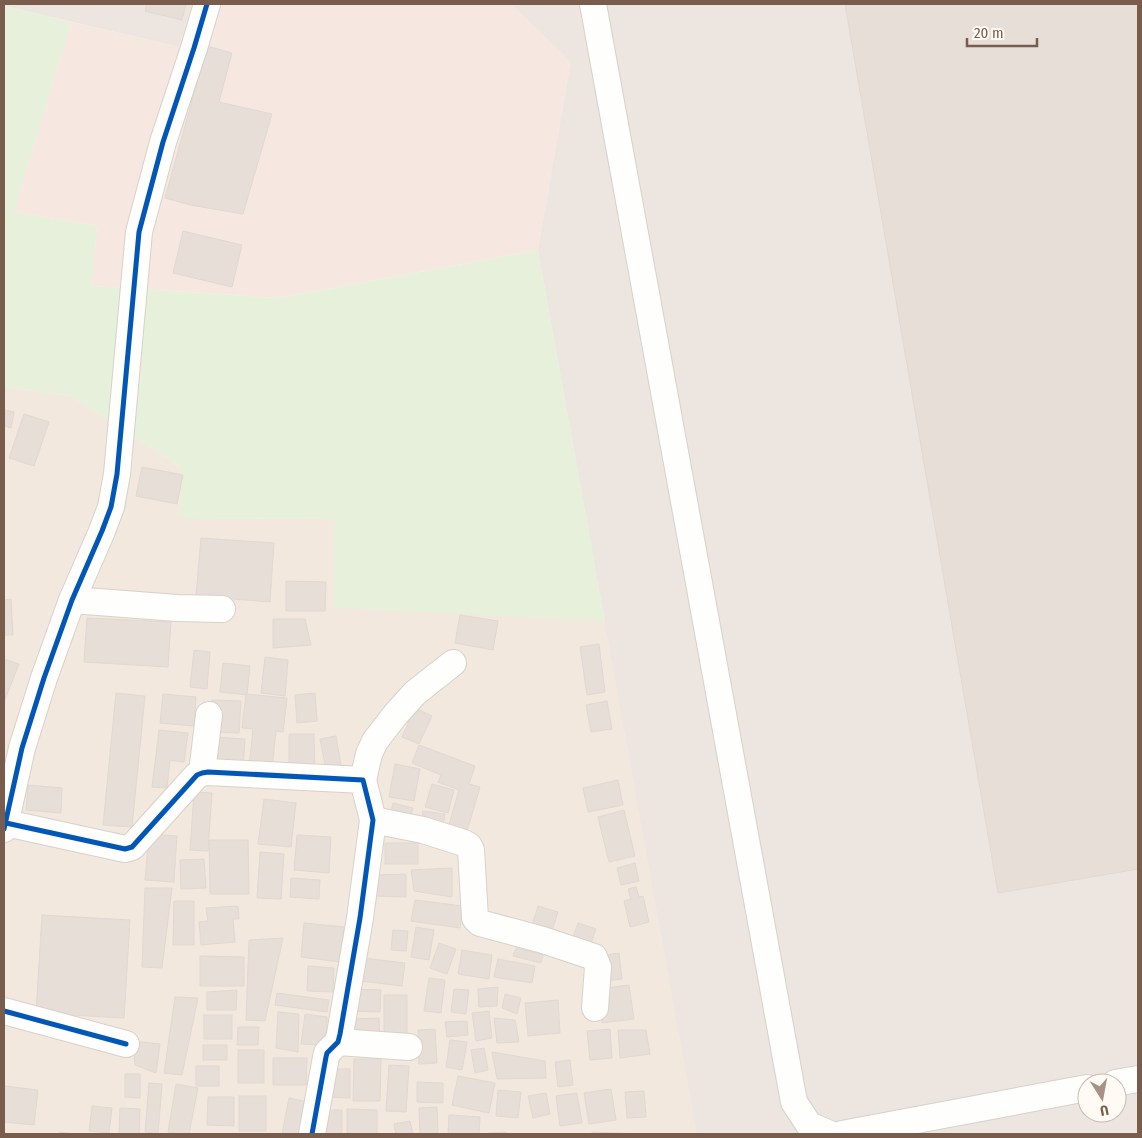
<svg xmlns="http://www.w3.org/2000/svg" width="1142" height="1138" viewBox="0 0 1142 1138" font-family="'Fira Sans Condensed',sans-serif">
<rect width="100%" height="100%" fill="#f9f5f0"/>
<path fill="#f2e8de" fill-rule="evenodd" d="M512,4H1138V1134H4V387L71,396L180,467L179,518L335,519L605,620L538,250L571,62ZM1087,1083H1117V1113H1087Z"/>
<polygon fill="#f6e8e1" points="192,4 512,4 571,62 538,250 279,298 92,286 97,226 14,212 71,22 179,47"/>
<g fill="#ede5e0" fill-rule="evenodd">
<polygon points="4,4 192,4 179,47 4,6"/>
<path d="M512,4H1138V1134H697L538,250L571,62ZM1087,1083H1117V1113H1087Z"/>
</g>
<polygon fill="#e7f0db" points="4,6 71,22 14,212 97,226 92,286 279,298 538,250 605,621 335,608 334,519 179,518 180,467 71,396 4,387"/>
<g fill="#e6ded7" stroke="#e2d8d2">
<polygon points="147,4 186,4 182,20 145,11"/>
<polygon points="845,4 1138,4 1138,869 998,893"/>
<polygon points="207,46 232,53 219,102 272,114 243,214 190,205 165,198"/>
<polygon points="183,231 242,245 232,287 173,273"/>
<polygon points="4,410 14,412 11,428 4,426"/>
<polygon points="24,414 49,422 34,466 9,458"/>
<polygon points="142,467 183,475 177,504 136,496"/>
<polygon points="201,538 274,543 270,602 196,596"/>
<polygon points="286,581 326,582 325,611 286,611"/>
<polygon points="11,599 13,635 4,635 4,600"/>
<polygon points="460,615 498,621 493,650 455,643"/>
<polygon points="87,618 171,622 168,667 84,662"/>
<polygon points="273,619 305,619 311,645 273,648"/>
<polygon points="599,644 605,692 587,695 580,647"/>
<polygon points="194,650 210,652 207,689 190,687"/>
<polygon points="265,657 288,660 285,696 261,693"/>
<polygon points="4,659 19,664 4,702"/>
<polygon points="223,663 250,666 247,695 220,692"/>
<polygon points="116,693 145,696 132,827 103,825"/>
<polygon points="315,693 317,721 297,723 295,695"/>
<polygon points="163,694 196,697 194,726 160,723"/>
<polygon points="246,694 287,698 283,732 276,731 272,769 249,767 253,729 242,728"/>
<polygon points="212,700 241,701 239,733 211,732"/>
<polygon points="607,701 612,729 591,732 586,705"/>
<polygon points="415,708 432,716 419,744 402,737"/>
<polygon points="159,730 188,733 184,762 170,760 167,788 152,787"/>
<polygon points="289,734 314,734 315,769 289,769"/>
<polygon points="336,736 342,771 327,774 320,739"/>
<polygon points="216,737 245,739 243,769 215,767"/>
<polygon points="419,745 475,766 469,784 480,787 465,838 447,832 459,790 438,782 441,775 412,763"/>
<polygon points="395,764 420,769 414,801 389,797"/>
<polygon points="618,780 623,805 588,812 583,788"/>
<polygon points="432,784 454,790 448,813 425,807"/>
<polygon points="28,785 62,788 61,813 26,810"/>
<polygon points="194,792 212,793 208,851 190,850"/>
<polygon points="264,799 296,803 291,847 258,844"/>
<polygon points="393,803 413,808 408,824 389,819"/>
<polygon points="624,810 635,856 609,862 598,817"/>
<polygon points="423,811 445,814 442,829 421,826"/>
<polygon points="149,834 177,836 174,882 145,880"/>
<polygon points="297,835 331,837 329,873 294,870"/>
<polygon points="209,840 248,840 249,894 210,894"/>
<rect x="385" y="843" width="33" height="21"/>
<polygon points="260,852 284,854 281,899 257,898"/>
<polygon points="204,859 206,888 181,889 180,860"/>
<polygon points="635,863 639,881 621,885 617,868"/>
<polygon points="452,868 452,897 414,891 411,870"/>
<polygon points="406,874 406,897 375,896 375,875"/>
<polygon points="291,878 320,880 319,899 290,897"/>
<polygon points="636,887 639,897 643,896 649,922 630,927 624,901 631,899 628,889"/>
<polygon points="145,888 172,888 162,968 142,967"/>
<polygon points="415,900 463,906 460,928 411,921"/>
<polygon points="174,901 194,901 194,945 173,945"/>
<polygon points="238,906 239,919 233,919 235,942 201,945 199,922 208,921 206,908"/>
<polygon points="538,906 558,912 550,937 530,931"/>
<polygon points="42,915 130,920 124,1018 36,1013"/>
<polygon points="304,923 344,927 340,962 301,957"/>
<polygon points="578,923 596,929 588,952 570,946"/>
<polygon points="416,927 434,930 429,960 411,957"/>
<polygon points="393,930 408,931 406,951 391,950"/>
<polygon points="283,938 265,1021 246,1020 249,940"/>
<polygon points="439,943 456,949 447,974 430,968"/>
<polygon points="516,948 543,955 541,963 513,956"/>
<polygon points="462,950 492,955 489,979 458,974"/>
<polygon points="619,953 622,979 604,981 600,956"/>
<polygon points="200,956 244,957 244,986 200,986"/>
<polygon points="363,958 405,963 402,986 361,981"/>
<polygon points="498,959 535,966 532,983 494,977"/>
<polygon points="308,966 334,968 333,992 307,991"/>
<polygon points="429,978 445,980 441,1013 424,1011"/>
<polygon points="629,985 634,1019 602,1023 598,989"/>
<polygon points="498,987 497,1006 479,1007 478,989"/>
<polygon points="351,989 381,990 380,1012 350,1011"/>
<polygon points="454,989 469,990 466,1014 451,1012"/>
<polygon points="237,990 236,1010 207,1010 207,992"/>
<polygon points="277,993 329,1000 327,1012 275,1005"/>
<polygon points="505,994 521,998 517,1014 502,1008"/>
<rect x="384" y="995" width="23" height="47"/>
<polygon points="175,997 198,998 182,1075 164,1073"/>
<polygon points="558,1000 560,1033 528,1036 525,1003"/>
<polygon points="489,1011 492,1038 476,1041 472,1013"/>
<polygon points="278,1012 299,1014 298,1052 276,1048"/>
<polygon points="305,1014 327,1017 327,1045 301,1044"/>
<rect x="204" y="1015" width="28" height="24"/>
<polygon points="379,1018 380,1039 354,1039 353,1019"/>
<polygon points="494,1018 515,1020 519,1042 497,1043"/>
<polygon points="467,1021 468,1035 447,1037 445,1022"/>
<polygon points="238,1027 259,1027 258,1045 237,1045"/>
<polygon points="435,1029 437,1063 419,1064 418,1030"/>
<polygon points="610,1029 612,1058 590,1060 587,1031"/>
<polygon points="618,1030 646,1030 650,1054 620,1058"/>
<polygon points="450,1040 467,1042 462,1070 446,1067"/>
<polygon points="133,1041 160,1044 156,1073 135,1065"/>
<rect x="203" y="1045" width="24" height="15"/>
<polygon points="484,1048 488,1070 475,1073 471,1050"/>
<rect x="238" y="1050" width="26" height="33"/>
<polygon points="492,1052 545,1061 546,1078 497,1079"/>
<polygon points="273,1058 307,1058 306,1085 273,1085"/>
<polygon points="354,1059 381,1059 380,1101 353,1101"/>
<polygon points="570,1060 573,1085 558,1087 555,1062"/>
<polygon points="389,1065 409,1066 406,1112 386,1111"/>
<rect x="196" y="1066" width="23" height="20"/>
<polygon points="325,1069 350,1069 350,1098 325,1097"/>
<polygon points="125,1074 140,1074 140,1098 125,1097"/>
<polygon points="458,1076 495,1083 489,1113 452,1105"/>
<polygon points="417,1082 443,1083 443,1103 417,1102"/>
<polygon points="149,1083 162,1084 158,1134 145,1132"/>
<polygon points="176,1084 198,1088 189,1134 178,1134 168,1132"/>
<polygon points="4,1086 38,1090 34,1125 4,1122"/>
<polygon points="611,1089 616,1120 589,1124 584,1093"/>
<polygon points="498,1090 521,1092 518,1118 496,1116"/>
<polygon points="644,1091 646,1117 627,1118 625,1092"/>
<polygon points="546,1093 550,1114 533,1118 528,1096"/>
<polygon points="577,1093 582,1123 560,1126 556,1096"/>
<rect x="239" y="1096" width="27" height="35"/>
<polygon points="208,1097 234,1097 234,1126 207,1125"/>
<polygon points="289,1098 307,1102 301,1134 282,1134"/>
<polygon points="92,1106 112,1108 109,1133 89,1131"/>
<polygon points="437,1107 438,1134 420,1134 419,1108"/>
<polygon points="120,1108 140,1109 139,1134 119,1134"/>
<polygon points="347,1109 377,1110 377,1134 347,1134"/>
<polygon points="323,1110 342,1110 342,1134 322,1134"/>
<polygon points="449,1115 480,1117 479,1134 448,1134"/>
<polygon points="410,1121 413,1134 396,1134 394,1124"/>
<polygon points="59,1132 75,1134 59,1134"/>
<polygon points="506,1132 506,1134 488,1134 488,1133"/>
<polygon points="592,1132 640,1134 592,1134"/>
</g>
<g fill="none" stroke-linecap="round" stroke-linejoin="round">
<g stroke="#d7d1cb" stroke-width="28">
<g id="minor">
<polyline points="593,4 794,1102 809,1125 830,1134"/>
<polyline points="72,600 177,608 222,609"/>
<polyline points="202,773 209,715"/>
<polyline points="363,780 369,754 375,741 396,714 415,693 453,663"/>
<polyline points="373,820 423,830 464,843 469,846 471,850 475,918 480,923 543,940 594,957 598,967 595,1008"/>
<polyline points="6,823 125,849 132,847 197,775 202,773 208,772 363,780 373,820 360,918 340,1034 338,1042 327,1053 326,1057 312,1134"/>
<polyline points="4,829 22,748 44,678 72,600 102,531 111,507 117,474 139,232 163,142 194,48 207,4"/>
<polyline points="4,1011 126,1044"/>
<polyline points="338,1042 409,1047"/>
<polyline points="1115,1083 1138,1079"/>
<polyline points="842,1134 1087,1088"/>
</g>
</g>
<use href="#minor" stroke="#fefefd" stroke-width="26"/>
<g stroke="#fffaf3" stroke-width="8">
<g id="cycleway">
<polyline points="6,823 125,849 132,847 197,775 202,773 208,772 363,780 373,820 360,918 340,1034 338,1042 327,1053 326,1057 312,1134"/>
<polyline points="4,829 22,748 44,678 72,600 102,531 111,507 117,474 139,232 163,142 194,48 207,4"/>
<polyline points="4,1011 126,1044"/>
</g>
</g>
<use href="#cycleway" stroke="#0057b8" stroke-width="5"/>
</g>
<rect width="1142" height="1138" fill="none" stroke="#7a5c4d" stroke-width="10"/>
<g transform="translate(1102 1098) rotate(169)"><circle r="24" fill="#fffaf3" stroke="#cabbb1"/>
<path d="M0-4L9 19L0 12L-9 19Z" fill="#a69286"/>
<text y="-8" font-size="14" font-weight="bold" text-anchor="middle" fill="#7a5c4d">U</text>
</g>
<path d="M967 38v8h70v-8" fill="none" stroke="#7a5c4d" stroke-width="2.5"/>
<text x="974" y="38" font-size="15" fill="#7a5c4d" stroke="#fffaf3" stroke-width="4" paint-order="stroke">20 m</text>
</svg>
